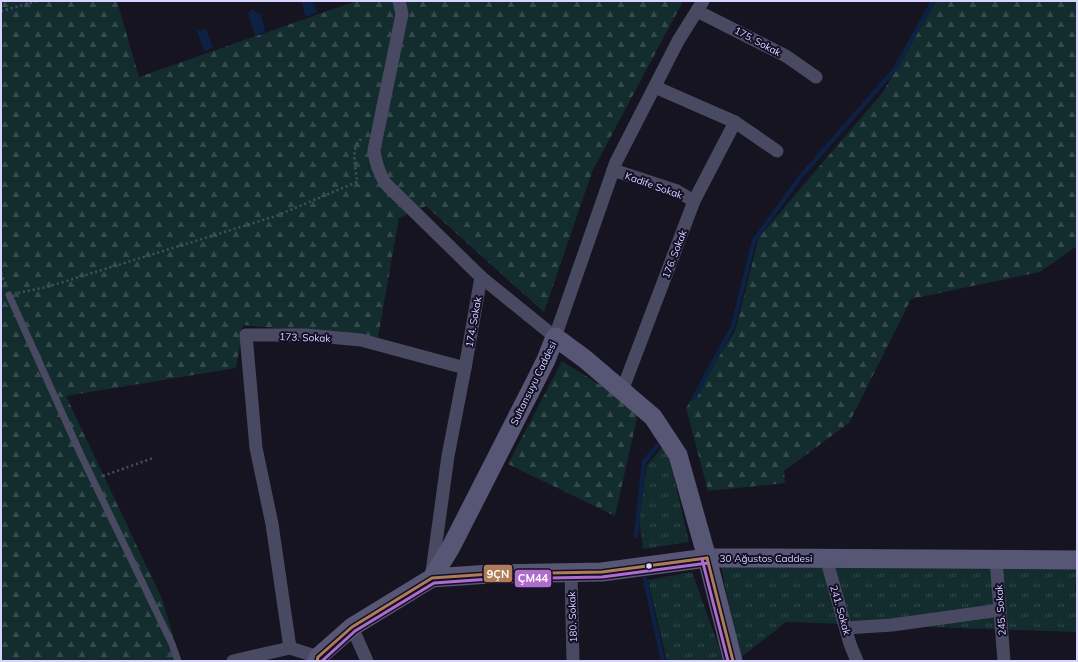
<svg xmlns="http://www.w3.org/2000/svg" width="1078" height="662" viewBox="0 0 1078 662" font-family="Mulish,sans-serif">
<defs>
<pattern id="grass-tufts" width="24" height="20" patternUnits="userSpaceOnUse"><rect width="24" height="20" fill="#132c2d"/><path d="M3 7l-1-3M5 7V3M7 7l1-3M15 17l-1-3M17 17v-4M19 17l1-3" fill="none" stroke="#354a4c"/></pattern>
<pattern id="forest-firs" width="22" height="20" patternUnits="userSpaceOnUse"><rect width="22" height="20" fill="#132c2d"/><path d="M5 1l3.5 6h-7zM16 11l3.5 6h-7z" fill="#354a4c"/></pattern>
</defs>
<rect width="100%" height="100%" fill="#161421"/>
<g fill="url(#grass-tufts)">
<polygon points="666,443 689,542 643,549 639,517 647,465"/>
<polygon points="1077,561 1075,590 1077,590 1077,632 786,622 739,659 721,565"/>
<polygon points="692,572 724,661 667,661 648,580"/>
</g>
<g fill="url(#forest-firs)">
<polygon points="1,1 117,1 139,77 356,1 683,1 592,172 544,312 426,206 399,218 378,337 243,325 236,368 66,396 162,599 181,661 1,661"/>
<polygon points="936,1 1077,1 1077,246 1040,272 911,299 849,423 784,471 785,483 708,491 686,408 735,331 759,237 883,92"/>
<polygon points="562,361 639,409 615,516 508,464"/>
</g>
<g fill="#0d2144">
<polygon points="301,1 313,1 317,12 306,17"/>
<polygon points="252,9 257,13 261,14 265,32 255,35 248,13"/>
<polygon points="206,29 213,48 204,51 197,31"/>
</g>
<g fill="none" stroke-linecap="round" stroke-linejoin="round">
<g stroke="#0d2144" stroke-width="4.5">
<polyline points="694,398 733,326 754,241 801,176 895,69 933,1"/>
<polyline points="636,536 644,462 657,446"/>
<polyline points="645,579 663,661"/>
</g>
<g stroke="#44505f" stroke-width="2.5" stroke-dasharray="2 3" stroke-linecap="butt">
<polyline points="1,11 38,1"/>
<polyline points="1,273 6,285"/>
<path d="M18,293L47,287L276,216L357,182C356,168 349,146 363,138"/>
<polyline points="103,476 153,458"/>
</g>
<polyline stroke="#4a4962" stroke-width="7" points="9,295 81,455 172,644 178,661"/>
<g stroke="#4a4962" stroke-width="13">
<path d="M399,1L402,14L374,150C375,163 379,172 385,183L481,277L555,337L616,162L678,41L703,1"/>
<polyline points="697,11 786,56 816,77"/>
<polyline points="655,87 735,122 777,151"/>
<polyline points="613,170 677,191 694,201"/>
<polyline points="465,368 481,277"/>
<polyline points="622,391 694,201 735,122"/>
<polyline points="826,558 850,644 857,661"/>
<polyline points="996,560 1004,661"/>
<polyline points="571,573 573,661"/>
<polyline points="352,627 367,661"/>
<polyline points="846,628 892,625 1000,610"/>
<polyline points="290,648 272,524 256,448 246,335 306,335 361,340 465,368 448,456 432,572"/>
<polyline points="233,661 290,648 318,657"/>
</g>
<g stroke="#575674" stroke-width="19">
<polyline points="432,578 490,574 602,572 707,558 767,558 1077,560"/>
<polyline points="317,661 318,657 352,627 432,578 451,547 534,384 546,360 555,337 585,359 653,417 678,455 707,558 733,661"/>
</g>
<g stroke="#130f26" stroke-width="6">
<g id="bus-1">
<polyline points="707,558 733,661"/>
<polyline points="317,661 318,657 352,627 432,578 490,574 602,572 707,558"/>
</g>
</g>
<g stroke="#130f26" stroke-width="6">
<g id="bus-2">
<polyline points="702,559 728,661"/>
<polyline points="322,661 355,631 434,583 490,579 602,577 708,563"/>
</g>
</g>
<use href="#bus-1" stroke="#b07c57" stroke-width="3"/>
<use href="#bus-2" stroke="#b06ccc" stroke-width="3"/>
</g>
<circle fill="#d9d4ff" stroke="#130f26" stroke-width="1.5" cx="649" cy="566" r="3.5"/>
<g text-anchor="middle" stroke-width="4" stroke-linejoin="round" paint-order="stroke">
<g font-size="10" fill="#d9d4ff" stroke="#130f26">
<text transform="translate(758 41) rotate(28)" y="4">175. Sokak</text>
<text transform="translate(654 185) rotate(20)" y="4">Kadife Sokak</text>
<text transform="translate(674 254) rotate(-69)" y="4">176. Sokak</text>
<text transform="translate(473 322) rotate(-80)" y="4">174. Sokak</text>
<text transform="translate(305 337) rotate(2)" y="4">173. Sokak</text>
<text transform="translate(533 383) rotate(-64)" y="4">Sultansuyu Caddesi</text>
<text x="766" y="562">30 Ağustos Caddesi</text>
<text transform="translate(841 610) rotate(74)" y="4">241. Sokak</text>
<text transform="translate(1000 610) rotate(-94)" y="4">245. Sokak</text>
<text transform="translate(572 617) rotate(-92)" y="4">180. Sokak</text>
</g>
</g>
<g stroke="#130f26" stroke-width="1.5">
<rect x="483" y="564" width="30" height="19" rx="4" fill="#b07c57"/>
<rect x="514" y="569" width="38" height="19" rx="4" fill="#b06ccc"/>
</g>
<g font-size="11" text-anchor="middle" font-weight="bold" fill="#fff">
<text x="498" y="578">9ÇN</text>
<text x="533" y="582">ÇM44</text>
</g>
<rect width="1078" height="662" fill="none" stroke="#d9d4ff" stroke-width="4"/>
</svg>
